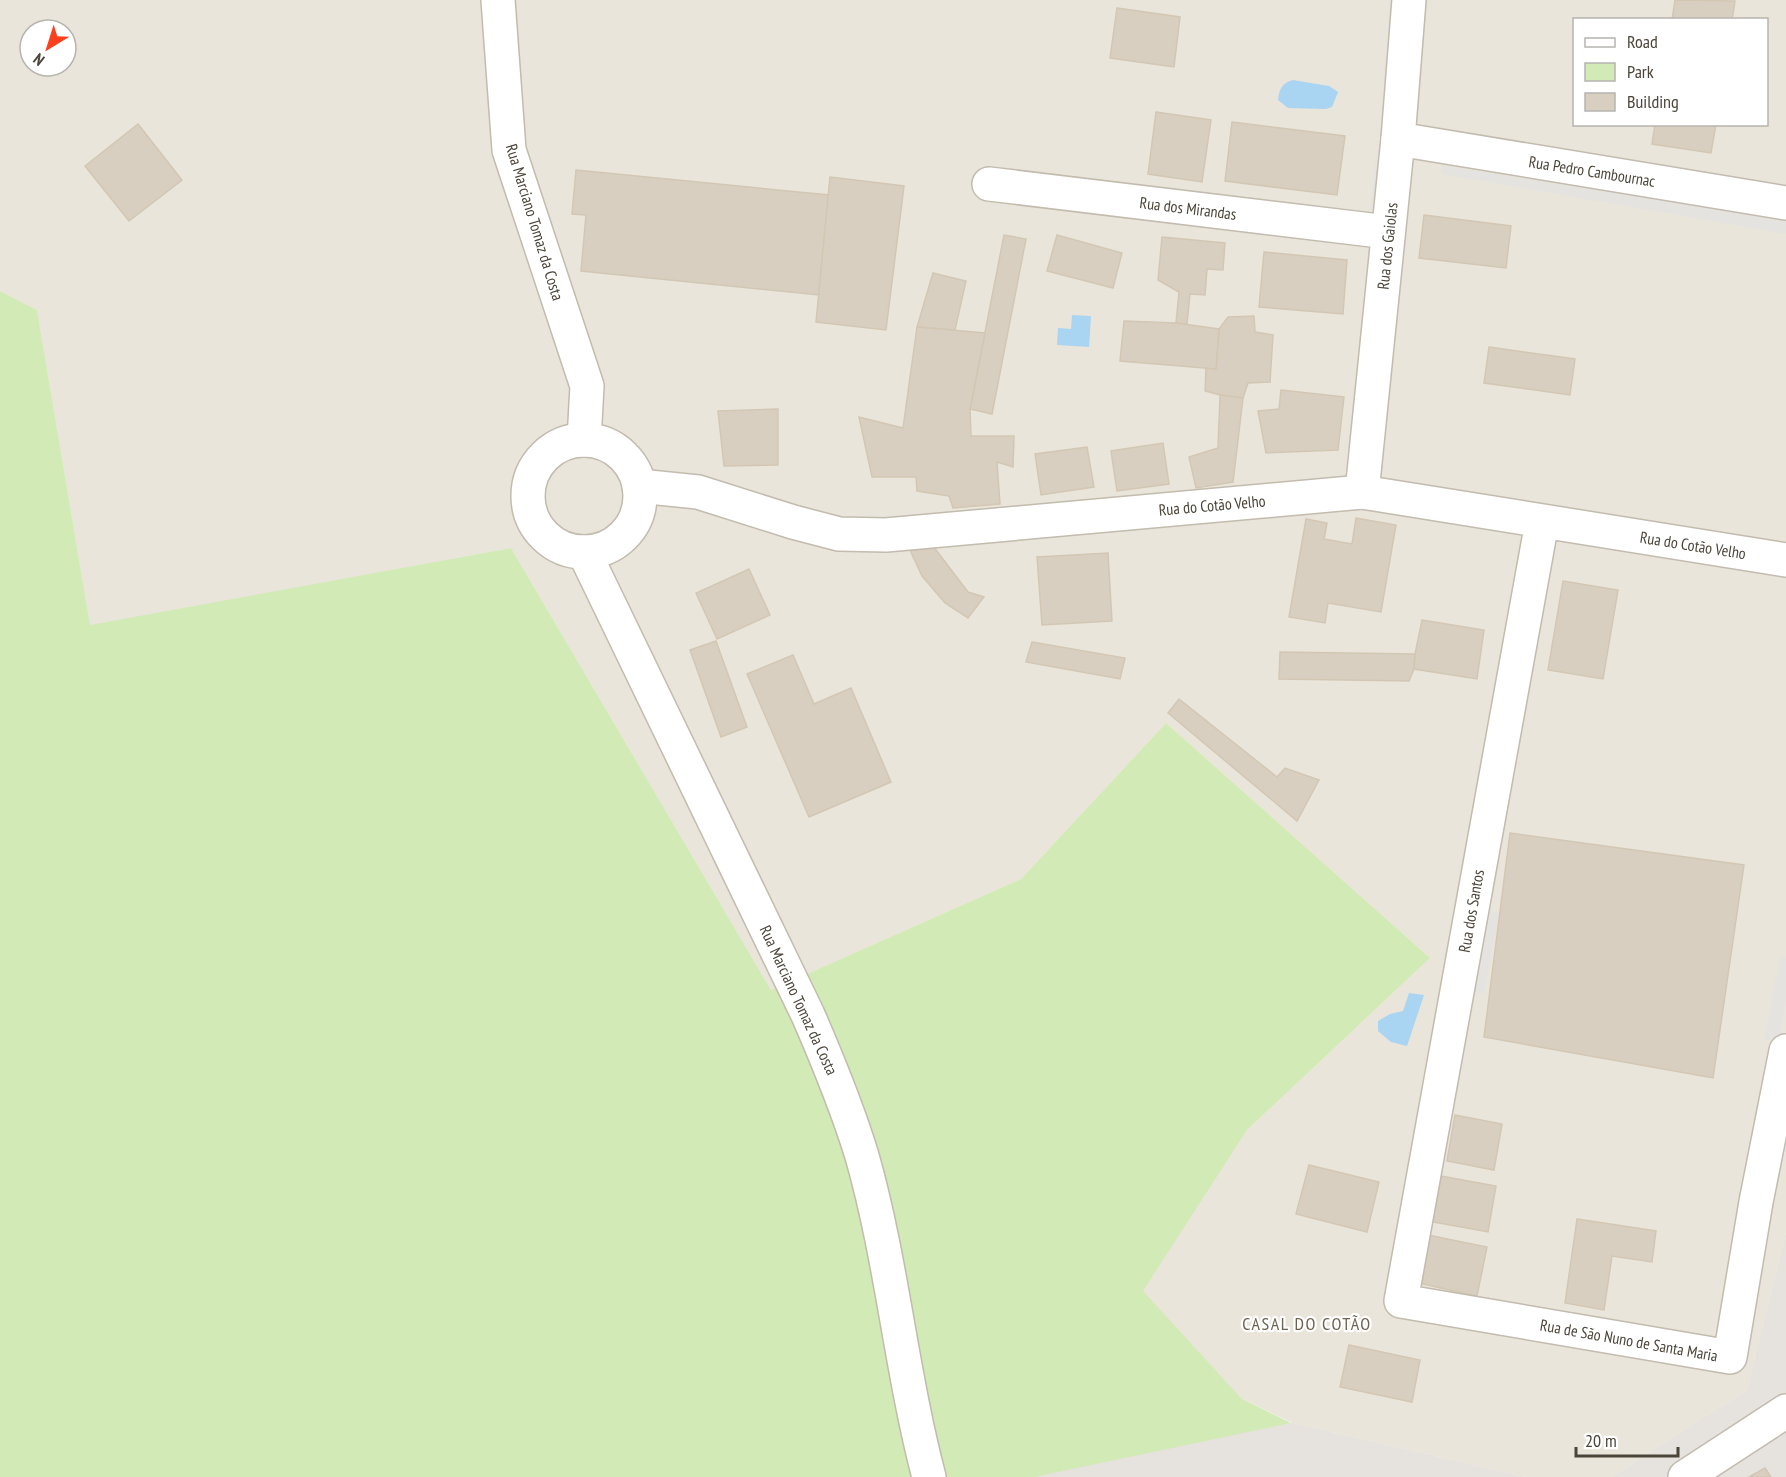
<svg xmlns="http://www.w3.org/2000/svg" width="1786" height="1477" viewBox="0 0 1786 1477" font-family="'PT Sans Narrow',sans-serif">
<rect width="100%" height="100%" fill="#f6f3ec"/>
<path fill="#eae5da" fill-rule="evenodd" d="M0,0H1786V1232L1747,1390L1611,1477H1526L1293,1423L1242,1399L1142,1291L1247,1130L1430,958L1166,723L1021,879L771,990L511,548L90,626L37,310L0,291ZM1574,20H1766V124H1574ZM30,30H66V66H30Z"/>
<g fill="#e6e2dd">
<polygon points="1786,1232 1786,1477 1611,1477 1747,1390"/>
<polygon points="1293,1423 1526,1477 984,1477 1291,1423"/>
</g>
<polygon fill="#d2eab5" points="0,291 37,310 90,625 511,548 771,990 1021,879 1166,723 1430,958 1247,1130 1143,1291 1242,1399 1291,1423 1034,1477 0,1477"/>
<g fill="#e5e3e0">
<polygon points="1390,0 1404,0 1397,80 1384,79"/>
<polygon points="1377,149 1391,151 1375,207 1371,210 1370,207"/>
<polygon points="1442,165 1786,221 1786,234 1441,174"/>
<polygon points="1484,910 1499,913 1484,994 1468,991"/>
<polygon points="1780,956 1786,957 1786,999 1779,1041 1764,1039"/>
</g>
<g fill="#a9d4f2">
<path d="M1293,80L1329,86L1338,92L1332,107L1326,109L1288,108L1278,100C1279,89 1282,83 1293,80Z"/>
<polygon points="1072,315 1091,316 1089,347 1057,345 1058,328 1071,329"/>
<polygon points="1409,993 1424,995 1407,1046 1391,1042 1378,1031 1378,1021 1390,1014 1403,1011"/>
</g>
<g fill="#d8cfc1" stroke="#d3c7b4" stroke-width="1.5">
<polygon points="1675,0 1735,1 1732,20 1672,20"/>
<polygon points="1117,8 1180,17 1174,67 1110,58"/>
<polygon points="1156,112 1211,120 1202,182 1148,174"/>
<polygon points="1232,122 1345,136 1337,195 1225,181"/>
<polygon points="138,124 182,180 129,221 85,166"/>
<polygon points="1655,124 1716,124 1711,153 1652,144"/>
<polygon points="576,170 829,195 819,295 581,271 586,215 572,214"/>
<polygon points="830,177 904,186 886,330 816,322"/>
<polygon points="1424,215 1511,226 1506,268 1419,258"/>
<polygon points="1004,235 1026,239 992,414 970,409"/>
<polygon points="1057,235 1122,253 1113,288 1047,271"/>
<polygon points="1162,237 1225,243 1223,270 1207,269 1205,295 1190,294 1187,324 1176,323 1179,292 1158,280"/>
<polygon points="1264,252 1347,260 1343,314 1259,307"/>
<polygon points="933,273 966,281 955,330 917,327"/>
<polygon points="1254,316 1255,332 1273,335 1270,382 1248,383 1243,398 1220,395 1205,391 1206,368 1216,369 1219,329 1228,317"/>
<polygon points="1124,321 1176,323 1219,329 1216,369 1120,361"/>
<polygon points="917,327 985,333 970,409 971,436 1014,436 1013,467 997,462 1000,504 953,508 949,496 917,491 916,477 872,477 859,417 903,428"/>
<polygon points="1489,347 1575,359 1570,395 1484,383"/>
<polygon points="1281,390 1344,397 1338,450 1266,453 1258,411 1279,409"/>
<polygon points="1220,395 1243,398 1233,482 1196,488 1189,457 1218,448"/>
<polygon points="778,409 778,465 724,466 718,411"/>
<polygon points="1163,443 1169,484 1117,491 1111,451"/>
<polygon points="1087,447 1094,487 1041,495 1035,454"/>
<polygon points="1356,518 1396,525 1381,612 1328,603 1325,623 1289,617 1306,519 1327,523 1324,539 1352,544"/>
<polygon points="933,546 968,592 984,597 968,618 945,603 922,576 910,550"/>
<polygon points="1108,553 1112,621 1042,625 1037,557"/>
<polygon points="749,569 770,615 717,639 696,593"/>
<polygon points="1563,581 1618,590 1603,679 1548,670"/>
<polygon points="1422,620 1484,630 1477,679 1414,669 1415,654"/>
<polygon points="716,641 747,727 721,737 690,650"/>
<polygon points="1032,642 1125,658 1120,679 1026,662"/>
<polygon points="1280,652 1415,654 1414,669 1409,681 1279,679"/>
<polygon points="793,655 814,704 851,688 891,782 809,817 747,674"/>
<polygon points="1179,699 1277,777 1285,768 1319,780 1297,821 1168,713"/>
<polygon points="1510,833 1744,865 1713,1078 1484,1037"/>
<polygon points="1455,1115 1502,1124 1494,1170 1447,1161"/>
<polygon points="1309,1165 1379,1182 1367,1232 1296,1214"/>
<polygon points="1441,1176 1496,1186 1488,1232 1433,1222"/>
<polygon points="1577,1219 1656,1231 1652,1262 1612,1256 1604,1310 1565,1303"/>
<polygon points="1428,1235 1487,1247 1477,1296 1418,1283"/>
<polygon points="1349,1345 1420,1360 1412,1402 1340,1387"/>
<polygon points="1765,1468 1771,1477 1749,1477"/>
</g>
<g fill="none" stroke-linecap="round" stroke-linejoin="round">
<g stroke="#c2bbae" stroke-width="36">
<g id="minor">
<polyline points="498,0 509,150 587,386 584,440"/>
<polyline points="1398,139 1786,203"/>
<polyline points="989,184 1388,232"/>
<circle cx="584" cy="496" r="56"/>
<polyline points="639,486 698,492 793,522 839,534 886,535 1362,492 1786,560"/>
<polyline points="1362,492 1398,139 1409,0"/>
<polyline points="1542,522 1401,1301 1730,1357 1756,1202 1786,1051"/>
<path d="M584,552L808,1015C828,1061 847,1107 862,1156C892,1261 901,1371 929,1477"/>
<polyline points="1685,1477 1786,1411"/>
</g>
</g>
<use href="#minor" stroke="#fff" stroke-width="33"/>
</g>
<g text-anchor="middle" stroke-width="4.5" stroke-linejoin="round" paint-order="stroke">
<g font-size="16" fill="#4b4439" stroke="#fff">
<text transform="translate(1592 171) rotate(9)" y="6">Rua Pedro Cambournac</text>
<text transform="translate(1188 208) rotate(7)" y="6">Rua dos Mirandas</text>
<text transform="translate(535 222) rotate(73)" y="6">Rua Marciano Tomaz da Costa</text>
<text transform="translate(1387 246) rotate(-84)" y="6">Rua dos Gaiolas</text>
<text transform="translate(1212 505) rotate(-5)" y="6">Rua do Cotão Velho</text>
<text transform="translate(1693 545) rotate(9)" y="6">Rua do Cotão Velho</text>
<text transform="translate(1471 911) rotate(-80)" y="6">Rua dos Santos</text>
<text transform="translate(799 1000) rotate(65)" y="6">Rua Marciano Tomaz da Costa</text>
<text transform="translate(1629 1340) rotate(10)" y="6">Rua de São Nuno de Santa Maria</text>
</g>
<g font-size="18" letter-spacing="1.5" fill="#6e6250" stroke="#fff">
<text x="1307" y="1330">CASAL DO COTÃO</text>
</g>
</g>
<rect x="1573" y="18" width="195" height="108" fill="#ffffff" stroke="#b7b4b0" stroke-width="1.5"/>
<rect x="1585" y="38" width="30" height="9" fill="#ffffff" stroke="#b7b4b0" stroke-width="1.5"/>
<text x="1627" y="48" font-size="18" fill="#4b4439">Road</text>
<rect x="1585" y="63" width="30" height="18" fill="#d2eab5" stroke="#b7b4b0" stroke-width="1.5"/>
<text x="1627" y="78" font-size="18" fill="#4b4439">Park</text>
<rect x="1585" y="93" width="30" height="18" fill="#d8cfc1" stroke="#b7b4b0" stroke-width="1.5"/>
<text x="1627" y="108" font-size="18" fill="#4b4439">Building</text>
<g transform="translate(48 48) rotate(218)"><circle r="28" fill="#ffffff" stroke="#b7b4b0" stroke-width="1.5"/>
<path d="M0-4.5L10 22L0 15L-10 22Z" fill="#fc3f1d"/>
<text y="-9" font-size="16" font-weight="bold" text-anchor="middle" fill="#4b4439">N</text>
</g>
<path d="M1576 1447v9h102v-9" fill="none" stroke="#4b4439" stroke-width="3"/>
<text x="1585" y="1447" font-size="18" fill="#4b4439" stroke="#ffffff" stroke-width="4.5" paint-order="stroke">20 m</text>
</svg>
